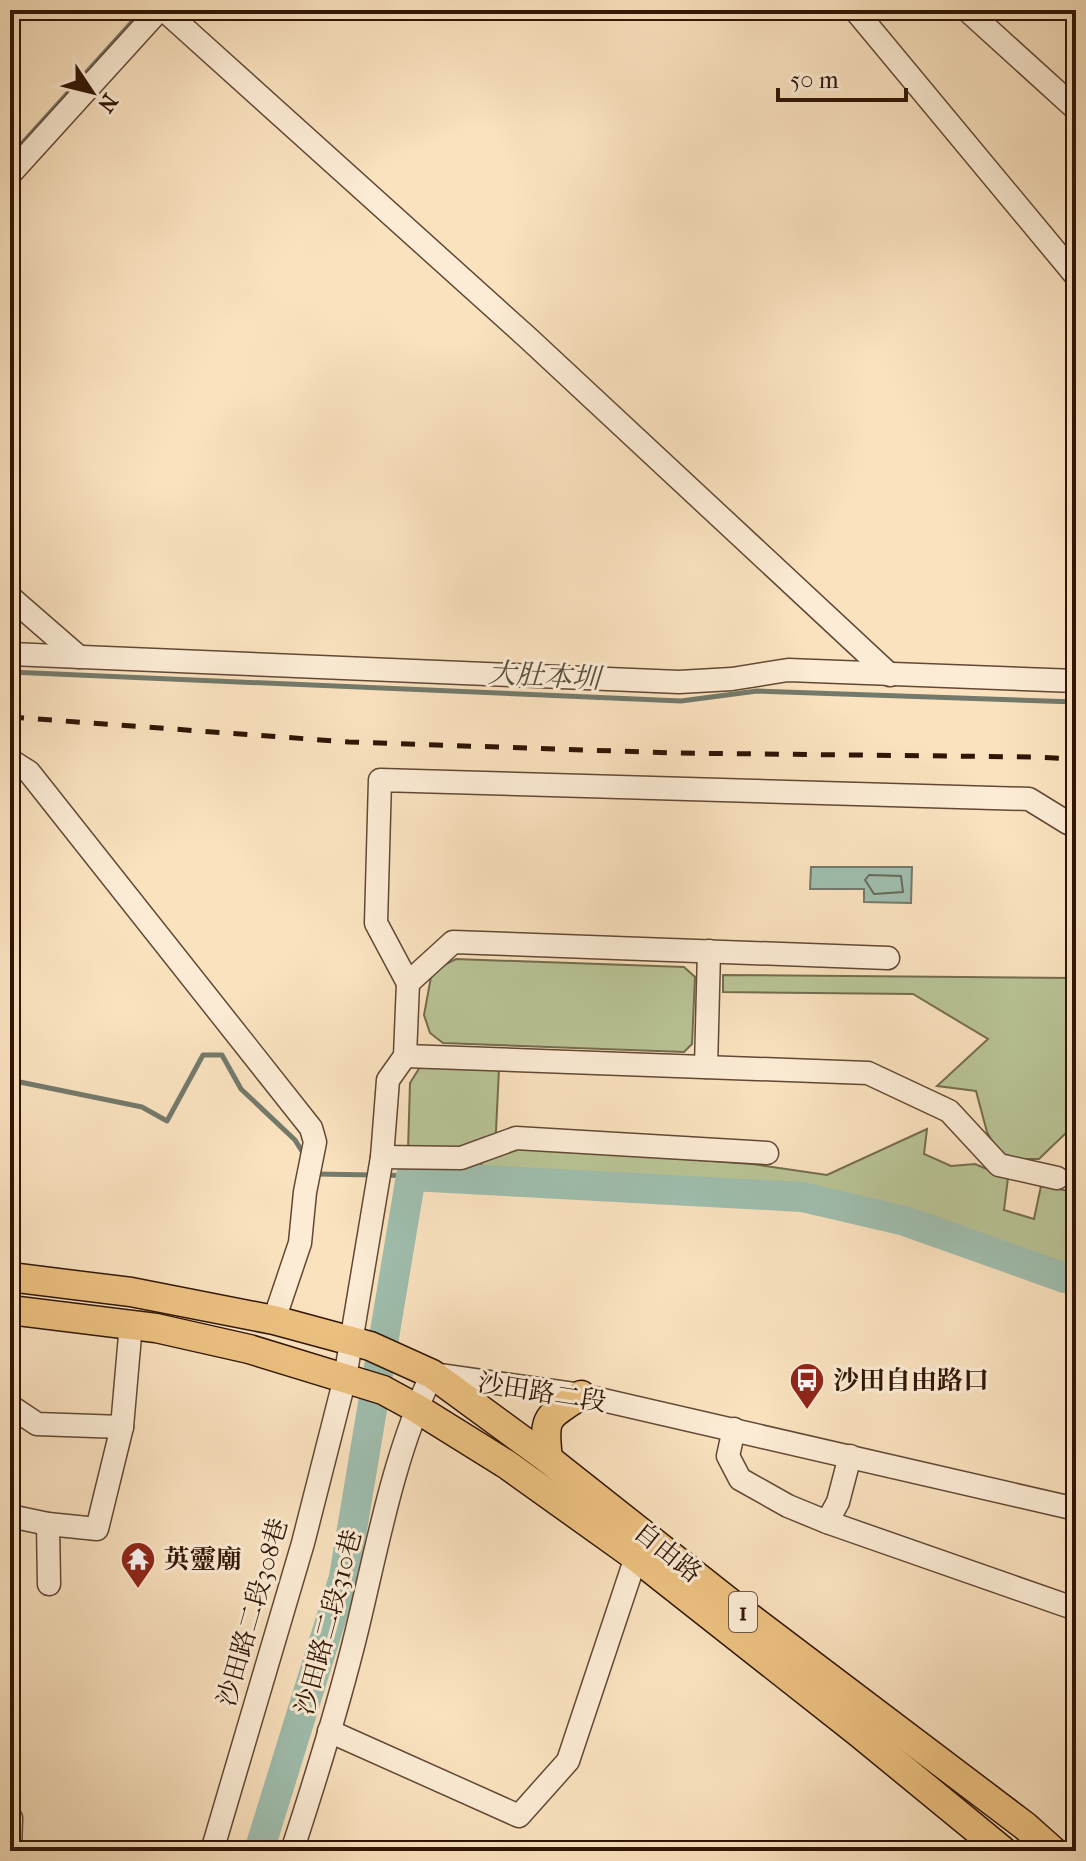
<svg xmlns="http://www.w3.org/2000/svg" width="1086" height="1861" viewBox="0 0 1086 1861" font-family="'IM FELL French Canon','Noto Serif TC',serif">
<rect width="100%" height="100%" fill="#fae2bf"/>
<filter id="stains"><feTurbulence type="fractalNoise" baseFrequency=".0025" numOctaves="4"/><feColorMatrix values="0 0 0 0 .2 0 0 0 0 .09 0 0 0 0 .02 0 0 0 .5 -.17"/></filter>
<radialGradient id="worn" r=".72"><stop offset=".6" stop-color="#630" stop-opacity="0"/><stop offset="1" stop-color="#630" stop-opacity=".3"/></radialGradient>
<g fill="#b9c496" stroke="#746c4e" stroke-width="2">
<polygon points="456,959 684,967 695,977 692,1044 684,1052 443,1043 430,1033 424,1015 431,977 440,967"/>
<polygon points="723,975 1073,978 1070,1129 1039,1159 1002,1159 987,1132 976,1091 937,1086 988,1039 913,994 723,992"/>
<polygon points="420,1067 499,1069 495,1151 510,1146 752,1164 827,1175 927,1129 924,1154 951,1166 975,1164 1008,1178 1004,1210 1034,1219 1041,1186 1069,1191 1067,1276 935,1226 840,1201 503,1184 475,1159 408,1150 410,1083"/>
</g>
<polygon fill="#9fbeae" stroke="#737a6b" stroke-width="2" points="811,867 912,867 911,903 864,902 864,889 810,889"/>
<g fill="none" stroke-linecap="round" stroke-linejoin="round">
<polygon stroke="#686a5a" stroke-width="2" points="869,875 901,876 903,892 874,894 865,880"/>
<g stroke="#737a6b" stroke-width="5">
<polyline points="10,157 143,10"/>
<polyline points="10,672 681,701 757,691 1076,702"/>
<polyline points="10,1080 142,1107 167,1121 203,1055 222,1055 241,1089 295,1140 305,1156"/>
<polyline points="316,1174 374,1175"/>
<polyline points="384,1175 411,1176"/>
</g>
<polyline stroke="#9fbeae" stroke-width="30" points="259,1851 344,1577 411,1176 802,1197 905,1221 1065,1278 1076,1279"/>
<g stroke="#624834" stroke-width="25">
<g id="minor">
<polyline points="164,10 528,338 890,675"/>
<polyline points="855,10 1076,276"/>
<polyline points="967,10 1076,109"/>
<polyline points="10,174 159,10"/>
<polyline points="10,597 79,657"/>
<polyline points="10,654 679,682 732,679 788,670 1076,681"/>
<polyline points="10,760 29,772 311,1128 315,1142 305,1192 300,1243 274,1320"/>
<polyline points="408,983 376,923 380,780 1029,799 1068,823 1076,823"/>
<polyline points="405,1056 868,1073 949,1111 999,1165 1057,1178"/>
<polyline points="706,1067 709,951"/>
<polyline points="382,1157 461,1158 516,1138 767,1153"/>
<polyline points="10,1406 37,1424 122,1427"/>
<polyline points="734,1429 728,1456 740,1479 788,1506 827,1522 838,1502 850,1456"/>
<polyline points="10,1516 48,1524 97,1529 122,1427 131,1324"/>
<polyline points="827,1522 1076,1609"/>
<polyline points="48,1524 49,1584"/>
<polyline points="329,1731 519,1816 568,1761 636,1557"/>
<polyline points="10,1851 11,1818"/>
<polyline points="212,1851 303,1543 345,1378 382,1157 388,1080 405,1056 408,983 453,942 888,958"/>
<path d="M292,1851C316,1778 339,1704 357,1630C378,1543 394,1454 432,1374L581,1395L1076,1509"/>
</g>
</g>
<g stroke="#301506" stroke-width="31">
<g id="major">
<polyline points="10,1277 131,1292 274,1320 370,1346 432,1374 548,1459 729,1602 1025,1826 1053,1851"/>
<polyline points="10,1310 156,1328 249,1349 383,1390 416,1408 506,1464 636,1557 858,1732 1003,1851"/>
<path d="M548,1459C543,1416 546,1418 581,1395"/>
</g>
</g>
<use href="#minor" stroke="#fcecd5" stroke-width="22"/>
<use href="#major" stroke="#edc180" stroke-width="28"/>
<polyline stroke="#301506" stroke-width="5" stroke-dasharray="14 14" stroke-linecap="butt" points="10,717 349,742 674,753 1035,757 1076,759"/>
</g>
<defs>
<g id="bus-pin" transform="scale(1.8)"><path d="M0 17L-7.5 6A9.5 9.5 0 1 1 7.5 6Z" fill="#8f2418" stroke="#fcecd5"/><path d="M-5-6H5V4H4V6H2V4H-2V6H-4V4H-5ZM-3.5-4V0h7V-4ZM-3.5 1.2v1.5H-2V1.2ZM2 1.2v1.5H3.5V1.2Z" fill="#fff"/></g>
<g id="temple-pin" transform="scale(1.8)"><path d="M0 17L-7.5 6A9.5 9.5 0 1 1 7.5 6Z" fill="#8f2418" stroke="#fcecd5"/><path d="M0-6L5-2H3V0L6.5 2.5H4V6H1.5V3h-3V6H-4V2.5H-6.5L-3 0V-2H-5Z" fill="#fff"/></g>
</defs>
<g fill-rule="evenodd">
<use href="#bus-pin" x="807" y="1380"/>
<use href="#temple-pin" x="138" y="1559"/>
</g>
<g text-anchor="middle" stroke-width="6" stroke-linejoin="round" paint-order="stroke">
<rect fill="#fcecd5" stroke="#6d5644" stroke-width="2" x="729" y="1592" width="28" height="40" rx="6"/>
<g font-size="24" font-weight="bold" fill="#301506">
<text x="743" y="1620">1</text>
</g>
<g font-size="26" font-weight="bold" fill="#301506" stroke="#fcecd5" text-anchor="start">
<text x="833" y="1389">沙田自由路口</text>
<text x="164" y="1568">英靈廟</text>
</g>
<g font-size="26" fill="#301506" stroke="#fcecd5">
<text transform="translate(542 1392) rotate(9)" y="9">沙田路二段</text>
<text transform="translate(668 1552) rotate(39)" y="9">自由路</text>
<text transform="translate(252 1612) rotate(-74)" y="9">沙田路二段308巷</text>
<text transform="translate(328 1622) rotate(-75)" y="9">沙田路二段310巷</text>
</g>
<g font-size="28" font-style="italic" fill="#575041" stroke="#fcecd5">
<text transform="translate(544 675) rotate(3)" y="10">大肚本圳</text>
</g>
</g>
<rect width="1086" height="1861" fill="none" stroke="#fae2bf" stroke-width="40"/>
<rect x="12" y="12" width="1062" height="1837" fill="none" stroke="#301506" stroke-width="4"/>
<rect x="20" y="20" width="1046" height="1821" fill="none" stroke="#301506" stroke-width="2"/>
<g transform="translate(92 92) rotate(125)" stroke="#fcecd5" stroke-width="6" paint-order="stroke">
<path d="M0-6L14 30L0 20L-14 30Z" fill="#301506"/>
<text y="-12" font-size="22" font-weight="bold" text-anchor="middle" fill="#301506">N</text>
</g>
<path d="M778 88v12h128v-12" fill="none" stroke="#301506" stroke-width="4"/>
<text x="790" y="88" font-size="24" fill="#301506" stroke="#fcecd5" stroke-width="6" paint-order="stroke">50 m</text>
<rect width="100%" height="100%" filter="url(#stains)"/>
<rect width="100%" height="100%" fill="url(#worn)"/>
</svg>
